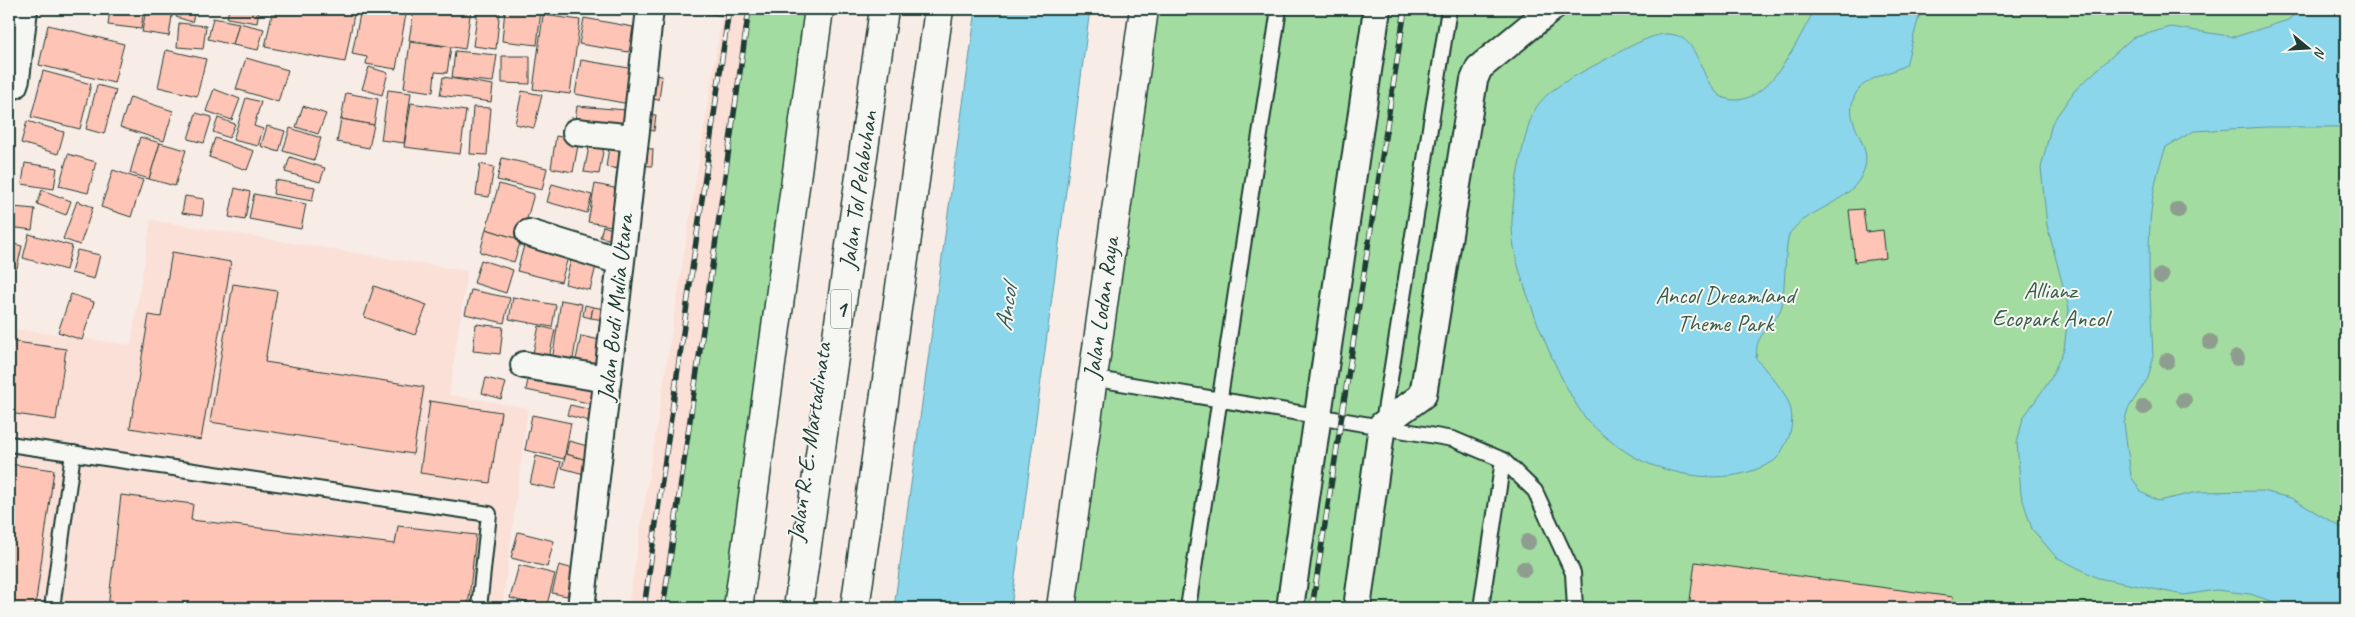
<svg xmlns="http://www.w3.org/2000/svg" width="2355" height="617" viewBox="0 0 2355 617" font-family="Caveat,sans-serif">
<rect width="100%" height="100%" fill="#f8ece6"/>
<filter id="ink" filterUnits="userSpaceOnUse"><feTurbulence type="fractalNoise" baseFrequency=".02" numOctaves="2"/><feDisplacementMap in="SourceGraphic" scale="10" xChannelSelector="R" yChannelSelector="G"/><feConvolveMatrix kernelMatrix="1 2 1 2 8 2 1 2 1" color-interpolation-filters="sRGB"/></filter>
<g filter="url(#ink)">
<g fill="#fae0d7">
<polygon points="723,9 819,9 736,608 628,608"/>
<polygon points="151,220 467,271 449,395 528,408 502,608 9,608 9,328 131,345"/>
</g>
<g fill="#a3dca0" stroke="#618c6a">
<polygon points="749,9 819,9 738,608 663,608"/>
<polygon points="1146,9 2346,9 2346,608 1063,608"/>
</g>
<g fill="#8bd6eb" stroke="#6099a2">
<polygon points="976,9 1090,9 1011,608 894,608"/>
<path d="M1815,9H1921L1906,65C1891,73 1863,78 1855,95C1841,124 1874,143 1864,170C1852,204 1809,207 1790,233C1785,240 1785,291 1782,305C1779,318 1765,328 1759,340C1756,345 1757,353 1756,358C1768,374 1787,391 1791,410C1793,422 1791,435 1785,445C1783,449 1780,455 1777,458C1774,462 1768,464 1764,466C1729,483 1688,478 1652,465C1629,457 1605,438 1588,421C1571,402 1545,344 1536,319C1526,290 1513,260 1512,228C1511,201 1523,135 1534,111C1537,105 1543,99 1547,95C1565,79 1589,69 1610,57C1624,50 1652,33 1668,34C1707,34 1697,103 1737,100C1773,98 1799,37 1815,9Z"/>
<path d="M2301,9H2346V127H2267L2194,131L2166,147C2140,213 2151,290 2153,359L2148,378L2128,409L2124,423L2131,476L2141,492L2158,501L2198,492L2262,491L2291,498L2346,530V608H2292L2250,594L2216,590L2184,595L2098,578L2056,557L2032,529L2021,494L2017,443L2023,418L2050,380L2064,349L2069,309L2047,225L2041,168L2052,123L2075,90L2132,38L2171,27L2235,37L2288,20Z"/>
</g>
<g fill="#fec4b5" stroke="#1f3d34">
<polygon points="110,9 144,9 141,29 108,25"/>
<polygon points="146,9 173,9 169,36 142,32"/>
<polygon points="179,9 196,9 192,22 176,17"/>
<polygon points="229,9 259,9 257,23 227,18"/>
<polygon points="273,9 355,9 345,62 265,47"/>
<polygon points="361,9 407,9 396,69 366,64 367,57 352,54"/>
<polygon points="414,9 471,9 465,49 409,40"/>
<polygon points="478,9 500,9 496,49 473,46"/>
<polygon points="505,9 541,11 537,45 502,41"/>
<polygon points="696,9 726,9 725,16 696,12"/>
<polygon points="543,15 580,20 570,94 533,89"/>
<polygon points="213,18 239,23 233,45 208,39"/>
<polygon points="584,18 633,27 629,52 579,44"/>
<polygon points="179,23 206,26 203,49 177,47"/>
<polygon points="239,23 264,29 258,50 233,45"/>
<polygon points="48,25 124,44 114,83 39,65"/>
<polygon points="410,42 451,47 447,73 435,72 433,92 404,88"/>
<polygon points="166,50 206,59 197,96 158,87"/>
<polygon points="455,51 497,55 493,82 452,78"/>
<polygon points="502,56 530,56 530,84 502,83"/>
<polygon points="246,58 288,70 278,102 236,89"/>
<polygon points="581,60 635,69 629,104 575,94"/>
<polygon points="369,67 388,73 382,95 362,89"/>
<polygon points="43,71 91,84 80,129 31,117"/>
<polygon points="647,74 662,76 659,100 644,98"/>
<polygon points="443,77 493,85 491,102 440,95"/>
<polygon points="97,85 116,90 104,134 86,129"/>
<polygon points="214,89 240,99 232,120 206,111"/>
<polygon points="388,90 411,93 404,143 381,140"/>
<polygon points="522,91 542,95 534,128 515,124"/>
<polygon points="346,93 378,99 374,125 341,119"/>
<polygon points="130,97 173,111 164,141 120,127"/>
<polygon points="246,98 261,102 254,126 263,129 258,146 233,140"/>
<polygon points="411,103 466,111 460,154 404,147"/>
<polygon points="303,106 326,114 318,134 296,127"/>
<polygon points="577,106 626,110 623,134 574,129"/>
<polygon points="473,107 491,108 487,155 470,154"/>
<polygon points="9,111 15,113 9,133"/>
<polygon points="196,113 212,117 204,143 188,139"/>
<polygon points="642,114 656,115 654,131 640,129"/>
<polygon points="218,118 235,124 229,138 213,132"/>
<polygon points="341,119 374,125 369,148 337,142"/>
<polygon points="27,121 64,132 58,154 21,143"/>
<polygon points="267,126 285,131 279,152 261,146"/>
<polygon points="290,128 321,138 314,160 283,151"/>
<polygon points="556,136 579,140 573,172 551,168"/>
<polygon points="140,137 160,143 149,179 130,173"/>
<polygon points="591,137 605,140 599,174 584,172"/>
<polygon points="215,138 254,151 247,170 209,157"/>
<polygon points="610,141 623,143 619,169 606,167"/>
<polygon points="160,143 186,150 175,186 149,179"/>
<polygon points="637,148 653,149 652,166 635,165"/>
<polygon points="68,154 96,162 88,193 59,186"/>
<polygon points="290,157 325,168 320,182 285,172"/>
<polygon points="502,158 547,168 542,190 497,180"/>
<polygon points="25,163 57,168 54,189 22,184"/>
<polygon points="480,164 494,167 489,197 476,195"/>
<polygon points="113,170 143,180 131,217 101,207"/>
<polygon points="9,174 15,175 14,199 9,199"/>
<polygon points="275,180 315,187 312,201 273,194"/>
<polygon points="499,184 534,194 521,240 486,229"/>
<polygon points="552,184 592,195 587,213 547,202"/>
<polygon points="595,184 624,190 617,227 588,222"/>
<polygon points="235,188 250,192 245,220 229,217"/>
<polygon points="42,190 71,201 66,215 37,204"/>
<polygon points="254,194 306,204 301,229 249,219"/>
<polygon points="185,196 204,199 202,216 182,213"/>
<polygon points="77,201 93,207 80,245 63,239"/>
<polygon points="13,207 35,209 32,230 10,227"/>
<polygon points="1863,209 1866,232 1883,230 1886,258 1855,262 1849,210"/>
<polygon points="603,226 619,231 616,241 600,237"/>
<polygon points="486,229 521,240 514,262 480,252"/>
<polygon points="29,234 72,246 66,270 23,258"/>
<polygon points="526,238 570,250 561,282 517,271"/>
<polygon points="9,243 22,246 17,268 9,266"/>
<polygon points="77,250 100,255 94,279 71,273"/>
<polygon points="573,251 598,258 590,290 565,284"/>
<polygon points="172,252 231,262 201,440 130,428 149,315 161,317"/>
<polygon points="481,260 513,270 506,293 474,283"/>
<polygon points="233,284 277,291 265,362 424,387 413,454 210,422"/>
<polygon points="374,286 427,305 415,335 364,317"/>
<polygon points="471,290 510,298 504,323 465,314"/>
<polygon points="71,294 94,302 82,340 58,332"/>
<polygon points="513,297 556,305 552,327 509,319"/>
<polygon points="561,300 582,304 571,371 551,368"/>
<polygon points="585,305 593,307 591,318 583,316"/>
<polygon points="593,307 606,309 604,320 591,318"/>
<polygon points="476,324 503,327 500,354 473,351"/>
<polygon points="539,326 555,330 547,366 531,362"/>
<polygon points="581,336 600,340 595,368 575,364"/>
<polygon points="9,341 66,349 56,420 9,413"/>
<polygon points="530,369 598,383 593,404 526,390"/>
<polygon points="486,378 506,383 501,399 482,393"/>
<polygon points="430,401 501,412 490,483 420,473"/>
<polygon points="570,405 592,410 589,421 567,415"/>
<polygon points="532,415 571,423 564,459 525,450"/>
<polygon points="569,441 591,447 587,460 566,454"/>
<polygon points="566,454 587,460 584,474 562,468"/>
<polygon points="536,456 561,462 555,489 530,484"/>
<polygon points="9,464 54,470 35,608 9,608"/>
<polygon points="121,495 193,504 191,520 395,544 398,526 476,535 468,608 108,608"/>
<polygon points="518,532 554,541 547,567 511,558"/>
<polygon points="1695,562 1953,597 1951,608 1689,608"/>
<polygon points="519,565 555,574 546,608 510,598"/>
<polygon points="559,565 574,569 567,596 552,593"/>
</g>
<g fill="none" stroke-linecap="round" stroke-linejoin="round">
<g stroke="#1f3d34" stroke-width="18">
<g id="lane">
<polyline points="1091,378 1453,439 1503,460 1535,491 1573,573 1575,608"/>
<polyline points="1383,423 1449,9"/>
<polyline points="9,444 489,514 479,608"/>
<polyline points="52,608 73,453"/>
<polyline points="1188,608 1279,9"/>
<polyline points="1481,608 1503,460"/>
</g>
</g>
<g stroke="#1f3d34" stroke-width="30">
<g id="street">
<polyline points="9,87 14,85 16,79 24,9"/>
<polyline points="576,132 634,138"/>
<polyline points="529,233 620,261"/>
<polyline points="524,365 607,379"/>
<polyline points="581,608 650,9"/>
<polyline points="1290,608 1377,9"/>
<polyline points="1357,608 1382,425 1423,395 1474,80 1479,68 1551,9"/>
</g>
</g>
<g stroke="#1f3d34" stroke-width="31">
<polyline id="secondary" points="1061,608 1144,9"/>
</g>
<g stroke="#1f3d34" stroke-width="31">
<g id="highway">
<polyline points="738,608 819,9"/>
<polyline points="798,608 884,9"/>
<polyline points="855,608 939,9"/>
</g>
</g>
<use href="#lane" stroke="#f6f6f2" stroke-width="14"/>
<use href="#street" stroke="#f6f6f2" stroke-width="26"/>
<use href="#secondary" stroke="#f6f6f2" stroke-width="28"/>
<use href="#highway" stroke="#f6f6f2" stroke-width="28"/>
<g stroke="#1f3d34" stroke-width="5.5">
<g id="rail">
<polyline points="644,608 729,9"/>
<polyline points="663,608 749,9"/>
<polyline points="1312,608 1405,9"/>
</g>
</g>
<use href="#rail" stroke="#f6f6f2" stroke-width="4" stroke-dasharray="11" stroke-linecap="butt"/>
</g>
<g fill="#8f9d90">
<circle cx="2178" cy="210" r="8"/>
<circle cx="2161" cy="276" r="8"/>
<circle cx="2210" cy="342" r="8"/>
<circle cx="2237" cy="358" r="8"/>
<circle cx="2167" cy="361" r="8"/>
<circle cx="2184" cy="400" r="8"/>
<circle cx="2144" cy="407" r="8"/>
<circle cx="1528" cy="542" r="8"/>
<circle cx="1524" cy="569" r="8"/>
</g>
</g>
<g text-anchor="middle" stroke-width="4" stroke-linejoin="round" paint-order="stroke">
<rect fill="#f6f6f2" stroke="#60746d" stroke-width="1" x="831" y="289.5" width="20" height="39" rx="4"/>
<g font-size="22" font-weight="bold" fill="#1f3d34">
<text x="841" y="317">1</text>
</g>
<g font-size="24" fill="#1f3d34" stroke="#f6f6f2">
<text transform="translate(858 190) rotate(-82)" y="8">Jalan Tol Pelabuhan</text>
<text transform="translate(615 308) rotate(-84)" y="8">Jalan Budi Mulia Utara</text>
<text transform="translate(1101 308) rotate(-82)" y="8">Jalan Lodan Raya</text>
<text transform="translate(809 442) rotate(-82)" y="8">Jalan R. E. Martadinata</text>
</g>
<g font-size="24" fill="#395d4a" stroke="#f6f6f2">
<text x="2050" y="298">Allianz<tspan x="2050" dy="28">Ecopark Ancol</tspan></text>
<text x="1725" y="303">Ancol Dreamland<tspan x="1725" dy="28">Theme Park</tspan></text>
</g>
<g font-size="25" font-style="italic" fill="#355c59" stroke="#f6f6f2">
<text transform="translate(1005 308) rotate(-82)" y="9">Ancol</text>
</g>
</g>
<rect width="2355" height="617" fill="none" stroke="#f6f6f2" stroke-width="30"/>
<rect x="15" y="15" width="2325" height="587" fill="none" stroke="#1f3d34" stroke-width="2" filter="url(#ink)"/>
<g transform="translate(2308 48) rotate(108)" stroke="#f6f6f2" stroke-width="4" paint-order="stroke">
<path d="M0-4L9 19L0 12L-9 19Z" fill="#1f3d34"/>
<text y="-8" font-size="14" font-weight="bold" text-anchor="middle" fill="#1f3d34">N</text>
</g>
</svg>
